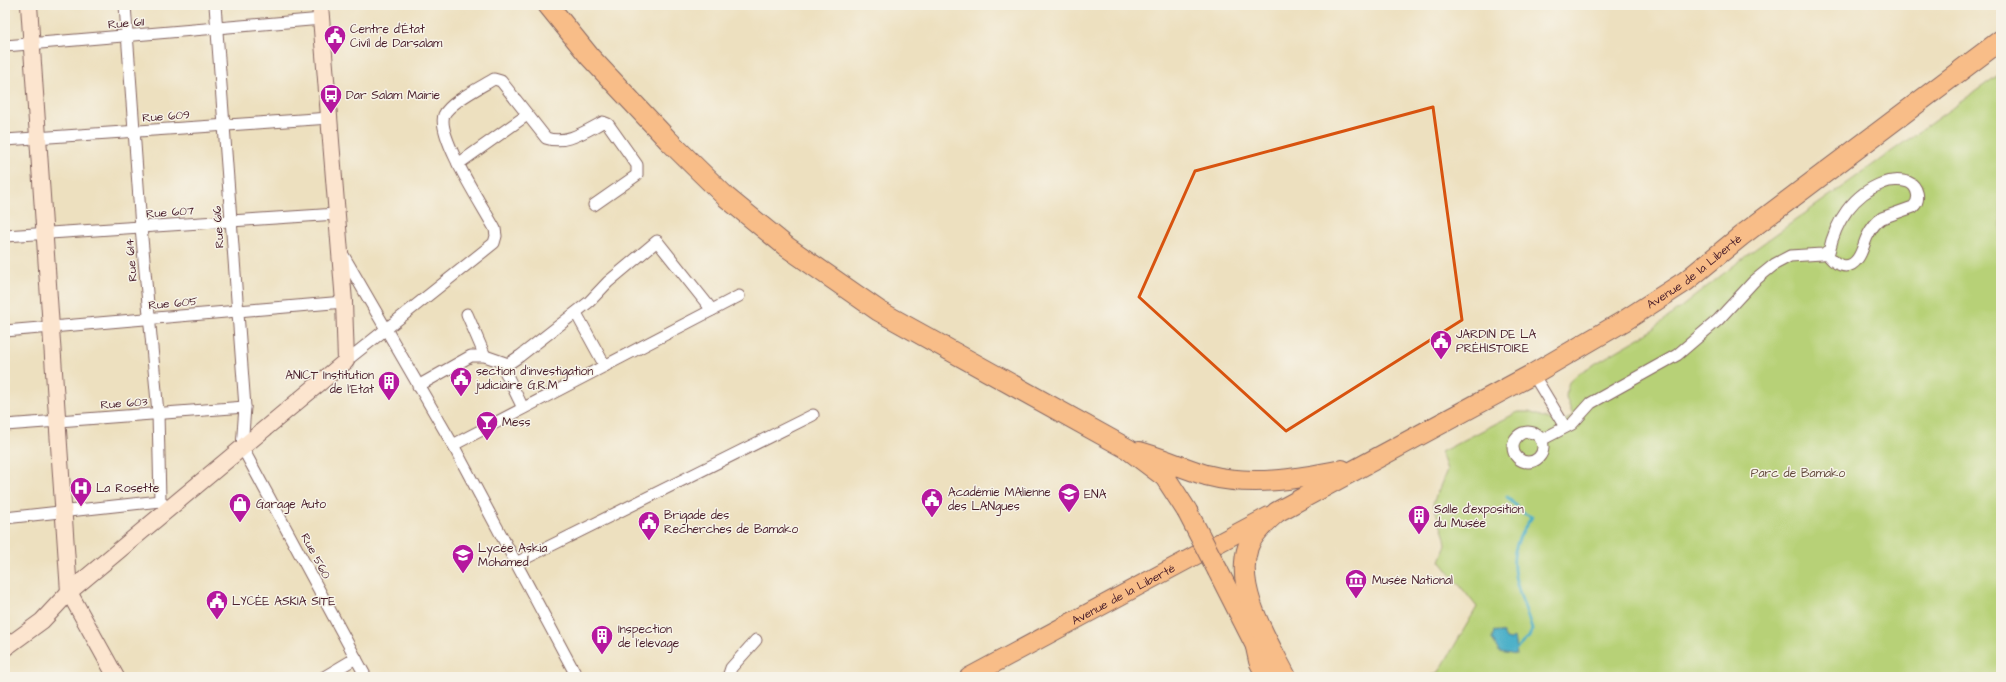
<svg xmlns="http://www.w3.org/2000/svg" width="2006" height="682" viewBox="0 0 2006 682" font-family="'Architects Daughter',sans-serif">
<rect width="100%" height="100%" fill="#f7f3e8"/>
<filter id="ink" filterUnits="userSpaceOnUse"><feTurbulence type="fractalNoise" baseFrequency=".025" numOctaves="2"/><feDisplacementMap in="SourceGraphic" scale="8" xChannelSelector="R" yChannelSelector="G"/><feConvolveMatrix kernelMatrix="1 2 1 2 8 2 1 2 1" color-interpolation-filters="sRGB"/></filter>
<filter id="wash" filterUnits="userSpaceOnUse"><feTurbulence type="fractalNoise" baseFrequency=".012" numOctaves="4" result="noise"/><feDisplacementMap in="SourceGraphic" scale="16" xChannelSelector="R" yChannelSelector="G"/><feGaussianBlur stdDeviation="0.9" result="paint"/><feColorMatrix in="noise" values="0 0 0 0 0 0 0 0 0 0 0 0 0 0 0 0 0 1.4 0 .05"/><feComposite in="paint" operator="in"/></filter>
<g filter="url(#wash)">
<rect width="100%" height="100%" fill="#ede0bf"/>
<polygon fill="#b7d177" stroke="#807851" points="2001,73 2001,677 1429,677 1439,672 1477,607 1440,561 1446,545 1445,538 1433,503 1447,470 1441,452 1518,412 1529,412 1560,423 1573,416 1566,397 1567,388 1569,382 1579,373 1648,333 1751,252"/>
<polygon fill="#49afc8" stroke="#4a677a" points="1494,631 1503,633 1506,639 1511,640 1514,637 1517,655 1499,652 1492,639"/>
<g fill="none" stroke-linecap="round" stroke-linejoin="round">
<path stroke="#49afc8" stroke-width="3" d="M1507,497L1523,513L1532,517C1499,560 1518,584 1532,629L1529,637L1516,649"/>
</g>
</g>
<g filter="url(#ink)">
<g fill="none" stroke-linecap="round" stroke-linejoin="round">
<g stroke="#83635f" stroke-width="13">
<g id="street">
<polyline points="125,5 141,227 158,413 160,501 169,509"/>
<polyline points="215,5 245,407 242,447 366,677"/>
<polyline points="5,46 322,19"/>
<polyline points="5,140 330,118"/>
<polyline points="458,164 527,115"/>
<polyline points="5,236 337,214"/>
<polyline points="342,253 453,445 577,677"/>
<polyline points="576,313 605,366"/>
<polyline points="467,314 485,356"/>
<polyline points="5,331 344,302"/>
<path d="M346,361L494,243L496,236L495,229C484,208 436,136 444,115C450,102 481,87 494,79L501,81L546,138C566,145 586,131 603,122L608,124L637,165V175L594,205"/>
<polyline points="501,363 523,408"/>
<polyline points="1533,374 1565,427"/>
<polyline points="418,386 471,356 485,356 508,364 520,356 589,302 608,282 657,241 712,310"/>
<polyline points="5,425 245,407"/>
<circle cx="1528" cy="447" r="15"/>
<path d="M1541,440L1572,424L1591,403L1677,355L1718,320L1754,281L1775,264L1790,256L1822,254L1829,252C1835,222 1853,194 1883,183C1890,180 1901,180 1908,182C1918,186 1921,200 1913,207L1882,218C1876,222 1871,229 1868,235C1864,242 1863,251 1858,258C1848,273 1833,264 1826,252"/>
<polyline points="453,445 739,296"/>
<polyline points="5,518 160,501"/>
<polyline points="516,563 813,415"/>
<polyline points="324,677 356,658"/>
<polyline points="728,677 731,668 756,640"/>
</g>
</g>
<g stroke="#83635f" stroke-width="18">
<g id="secondary">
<polyline points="29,5 69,592 116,677"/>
<polyline points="5,648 42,621 69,592 346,361 344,302 320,5"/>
</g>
</g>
<g stroke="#83635f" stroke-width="20">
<g id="primary">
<path id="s1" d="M969,677L1269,516"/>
</g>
</g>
<g stroke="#83635f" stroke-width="22">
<g id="highway">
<polyline points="548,5 590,57 668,140 726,197 787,247 879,311 1128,449 1165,477 1187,511"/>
<path d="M1139,452C1162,458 1183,468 1206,475C1251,487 1297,479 1342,470"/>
<polyline points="1218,571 1257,648"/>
<polyline points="1256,647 1259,661 1267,677"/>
<path id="s2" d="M1286,677C1268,641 1234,590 1248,547C1253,533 1266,522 1277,512L1533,374L1624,321L1686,281L1741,236L2001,40"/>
</g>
</g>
<use href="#street" stroke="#fff" stroke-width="11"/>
<use href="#secondary" stroke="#fce5cf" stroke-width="16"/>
<use href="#primary" stroke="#f8bd88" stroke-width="18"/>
<use href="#highway" stroke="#f8bd88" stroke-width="20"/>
<g stroke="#83635f" stroke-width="22" stroke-linecap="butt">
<polyline id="highway-bridge" points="1187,511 1218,571"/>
</g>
<use href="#highway-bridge" stroke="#f8bd88" stroke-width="20"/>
</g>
</g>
<path fill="none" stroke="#d8530f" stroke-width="3" stroke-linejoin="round" d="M1433,107L1462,320L1286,431L1139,297L1195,171Z"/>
<defs>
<g id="civic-pin" transform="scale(1.15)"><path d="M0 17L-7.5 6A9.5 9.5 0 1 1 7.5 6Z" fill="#b5179e" stroke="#f7f3e8"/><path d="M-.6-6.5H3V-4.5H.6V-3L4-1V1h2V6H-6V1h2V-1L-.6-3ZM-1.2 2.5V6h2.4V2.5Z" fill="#fff"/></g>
<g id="bus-pin" transform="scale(1.15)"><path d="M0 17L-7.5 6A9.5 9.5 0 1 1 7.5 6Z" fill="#b5179e" stroke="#f7f3e8"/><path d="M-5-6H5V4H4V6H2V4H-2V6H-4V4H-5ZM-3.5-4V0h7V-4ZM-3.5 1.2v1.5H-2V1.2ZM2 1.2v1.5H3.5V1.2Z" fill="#fff"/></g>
<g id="building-pin" transform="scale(1.15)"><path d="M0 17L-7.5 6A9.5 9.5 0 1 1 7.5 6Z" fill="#b5179e" stroke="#f7f3e8"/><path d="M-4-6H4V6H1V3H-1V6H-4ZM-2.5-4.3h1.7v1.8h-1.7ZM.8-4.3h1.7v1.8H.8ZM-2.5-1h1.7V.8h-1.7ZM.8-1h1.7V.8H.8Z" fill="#fff"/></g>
<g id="bar-pin" transform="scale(1.15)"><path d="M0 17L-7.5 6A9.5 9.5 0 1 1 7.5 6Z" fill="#b5179e" stroke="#f7f3e8"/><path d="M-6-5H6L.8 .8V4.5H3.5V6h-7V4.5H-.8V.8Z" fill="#fff"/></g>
<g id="hospital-pin" transform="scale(1.15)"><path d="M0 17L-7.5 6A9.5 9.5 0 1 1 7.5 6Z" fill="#b5179e" stroke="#f7f3e8"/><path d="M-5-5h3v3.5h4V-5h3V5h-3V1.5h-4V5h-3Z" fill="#fff"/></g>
<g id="school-pin" transform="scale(1.15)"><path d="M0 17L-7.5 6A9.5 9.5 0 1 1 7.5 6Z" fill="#b5179e" stroke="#f7f3e8"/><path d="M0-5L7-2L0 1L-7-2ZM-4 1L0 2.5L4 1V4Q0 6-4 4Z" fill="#fff"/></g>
<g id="shop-pin" transform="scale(1.15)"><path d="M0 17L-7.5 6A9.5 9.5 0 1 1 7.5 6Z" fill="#b5179e" stroke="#f7f3e8"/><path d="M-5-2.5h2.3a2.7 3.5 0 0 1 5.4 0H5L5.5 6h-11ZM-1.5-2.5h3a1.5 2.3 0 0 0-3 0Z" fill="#fff"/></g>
<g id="museum-pin" transform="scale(1.15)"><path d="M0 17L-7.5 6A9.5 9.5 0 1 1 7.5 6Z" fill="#b5179e" stroke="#f7f3e8"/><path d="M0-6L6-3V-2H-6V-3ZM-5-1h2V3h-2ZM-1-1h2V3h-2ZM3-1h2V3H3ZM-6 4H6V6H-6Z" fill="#fff"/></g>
</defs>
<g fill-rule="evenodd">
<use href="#civic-pin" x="335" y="36"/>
<use href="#bus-pin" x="331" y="95"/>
<use href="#civic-pin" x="1441" y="341"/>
<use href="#civic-pin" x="461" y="378"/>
<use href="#building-pin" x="389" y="382"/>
<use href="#bar-pin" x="487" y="422"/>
<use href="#hospital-pin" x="81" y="488"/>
<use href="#school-pin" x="1069" y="494"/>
<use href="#civic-pin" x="932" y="499"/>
<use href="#shop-pin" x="240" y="504"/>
<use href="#building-pin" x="1419" y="516"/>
<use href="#civic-pin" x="649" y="522"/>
<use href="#school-pin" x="463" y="555"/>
<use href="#museum-pin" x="1356" y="580"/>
<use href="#civic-pin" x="217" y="601"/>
<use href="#building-pin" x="602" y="636"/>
</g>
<g text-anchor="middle" stroke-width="3" stroke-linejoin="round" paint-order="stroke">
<g font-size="12" fill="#4a1f2b" stroke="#f7f3e8">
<text transform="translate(126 23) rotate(-5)" y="4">Rue 611</text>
<text transform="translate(166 116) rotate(-4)" y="4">Rue 609</text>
<text transform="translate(170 212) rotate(-4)" y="4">Rue 607</text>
<text transform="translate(218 227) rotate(-94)" y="4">Rue 616</text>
<text transform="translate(131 260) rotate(-95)" y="4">Rue 614</text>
<text dy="4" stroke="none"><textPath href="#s2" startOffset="667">Avenue de la Liberté</textPath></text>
<text transform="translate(173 303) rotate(-5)" y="4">Rue 605</text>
<text transform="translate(124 403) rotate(-4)" y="4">Rue 603</text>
<text transform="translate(316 556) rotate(62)" y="4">Rue 560</text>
<text dy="4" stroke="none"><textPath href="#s1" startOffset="175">Avenue de la Liberté</textPath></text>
</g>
<g font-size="12" fill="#4a1f2b" stroke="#f7f3e8" text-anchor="start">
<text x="350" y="33">Centre d'État<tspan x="350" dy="14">Civil de Darsalam</tspan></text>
<text x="346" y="99">Dar Salam Mairie</text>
<text x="1456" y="338">JARDIN DE LA<tspan x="1456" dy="14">PRÉHISTOIRE</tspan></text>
<text x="476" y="375">section d'investigation<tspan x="476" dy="14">judiciaire G.R.M</tspan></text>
<text x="374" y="379" text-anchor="end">ANICT Institution<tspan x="374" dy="14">de l'Etat</tspan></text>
<text x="502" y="426">Mess</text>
<text x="96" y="492">La Rosette</text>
<text x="948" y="496">Académie MAlienne<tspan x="948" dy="14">des LANgues</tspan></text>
<text x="1084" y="498">ENA</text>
<text x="256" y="508">Garage Auto</text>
<text x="1434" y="513">Salle d'exposition<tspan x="1434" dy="14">du Musée</tspan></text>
<text x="664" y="519">Brigade des<tspan x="664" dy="14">Recherches de Bamako</tspan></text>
<text x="478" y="552">Lycée Askia<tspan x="478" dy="14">Mohamed</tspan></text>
<text x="1372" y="584">Musée National</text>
<text x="232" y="605">LYCÉE ASKIA SITE</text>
<text x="618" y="633">Inspection<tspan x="618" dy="14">de l'elevage</tspan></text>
</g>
<g font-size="12" fill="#654c3e" stroke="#f7f3e8">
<text x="1798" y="477">Parc de Bamako</text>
</g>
</g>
<rect width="2006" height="682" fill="none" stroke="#f7f3e8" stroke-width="20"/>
</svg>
